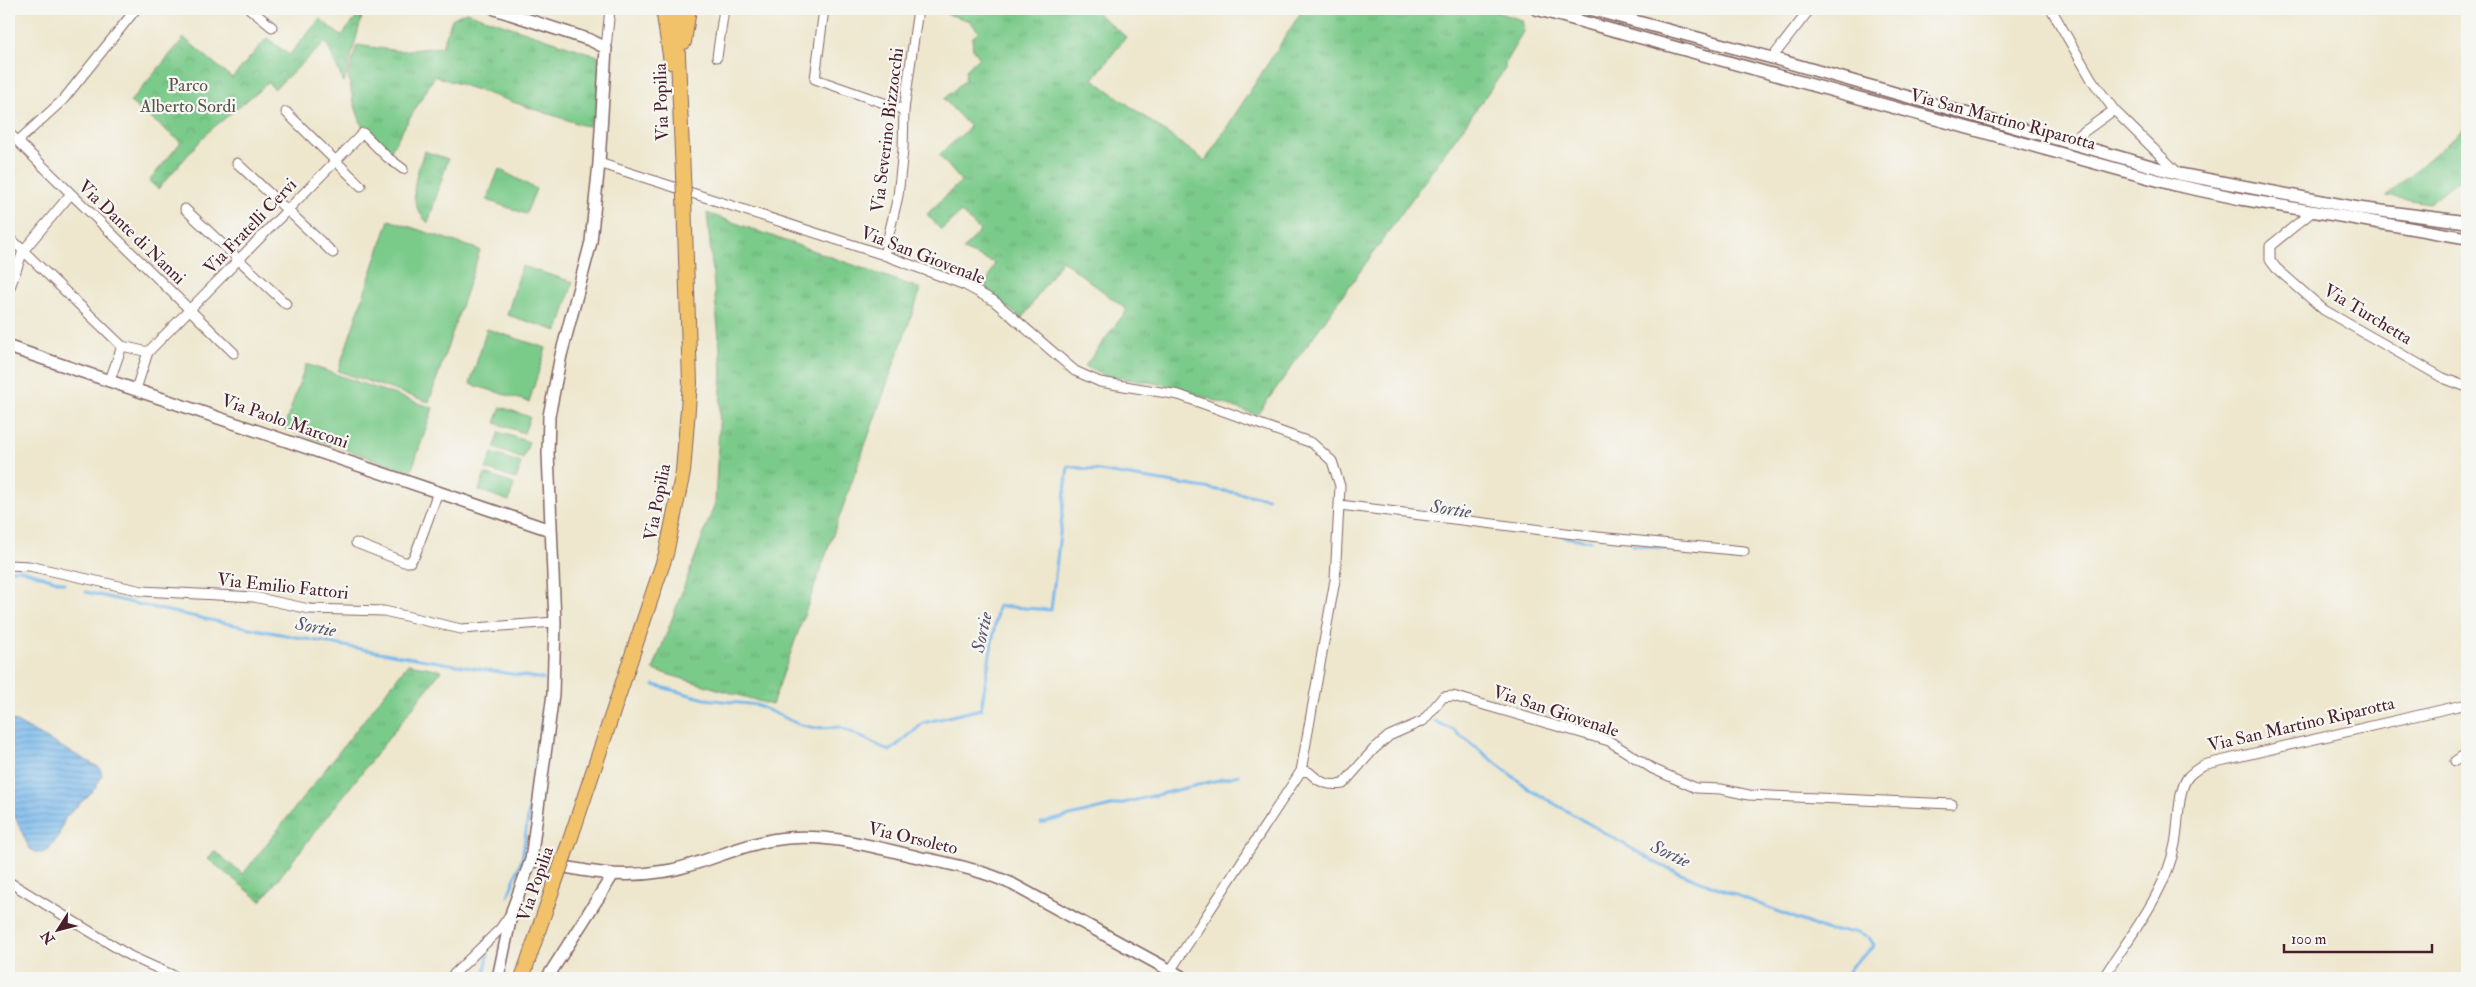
<svg xmlns="http://www.w3.org/2000/svg" width="2476" height="987" viewBox="0 0 2476 987" font-family="'IM FELL Double Pica',serif">
<defs>
<pattern id="grass-tufts" width="24" height="20" patternUnits="userSpaceOnUse" patternTransform="scale(1.25)"><rect width="24" height="20" fill="#7aca8a"/><path d="M3 7l-1-3M5 7V3M7 7l1-3M15 17l-1-3M17 17v-4M19 17l1-3" fill="none" stroke="#6bad77"/></pattern>
<pattern id="park-crowns" width="20" height="18" patternUnits="userSpaceOnUse" patternTransform="scale(1.25)"><rect width="20" height="18" fill="#7aca8a"/><path d="M2 6a3 3 0 1 1 6 0M12 15a3 3 0 1 1 6 0" fill="none" stroke="#6bad77"/></pattern>
<pattern id="water-rules" width="6" height="5" patternUnits="userSpaceOnUse" patternTransform="scale(1.25)"><rect width="6" height="5" fill="#76b7eb"/><path d="M0 2.5h6" fill="none" stroke="#6394bf"/></pattern>
</defs>
<rect width="100%" height="100%" fill="#f6f6f2"/>
<filter id="ink" filterUnits="userSpaceOnUse"><feTurbulence type="fractalNoise" baseFrequency=".02" numOctaves="2"/><feDisplacementMap in="SourceGraphic" scale="10" xChannelSelector="R" yChannelSelector="G"/><feConvolveMatrix kernelMatrix="1 2 1 2 8 2 1 2 1" color-interpolation-filters="sRGB"/></filter>
<filter id="wash" filterUnits="userSpaceOnUse"><feTurbulence type="fractalNoise" baseFrequency=".0096" numOctaves="4" result="noise"/><feDisplacementMap in="SourceGraphic" scale="20" xChannelSelector="R" yChannelSelector="G"/><feGaussianBlur stdDeviation="1.12" result="paint"/><feColorMatrix in="noise" values="0 0 0 0 0 0 0 0 0 0 0 0 0 0 0 0 0 1.4 0 .05"/><feComposite in="paint" operator="in"/></filter>
<g filter="url(#wash)">
<rect width="100%" height="100%" fill="#eee7ce"/>
<g fill="url(#grass-tufts)" stroke="#62745a">
<polygon points="931,9 1092,9 1126,37 1093,79 1205,161 1303,9 1486,9 1522,20 1524,30 1505,63 1505,69 1257,415 1172,386 1102,375 1085,366 1127,310 1062,260 1022,319 984,289 995,263 963,250 980,231 961,212 941,230 927,214 961,181 939,155 970,127 944,99 965,80 966,70 979,57 973,49 972,38 979,32 970,21"/>
<polygon points="466,12 598,56 600,65 597,113 591,119 592,123 588,126 582,125 435,76 389,153 362,126 353,100 348,75 357,45 399,51 442,47 452,19"/>
<polygon points="2467,126 2467,173 2429,203 2386,196"/>
<path d="M424,151L448,159L428,223C405,200 416,178 424,151Z"/>
<polygon points="707,213 921,289 772,705 653,670 715,503 722,370"/>
<polygon points="408,664 442,670 261,901 208,859 214,851 243,874"/>
</g>
<polygon fill="url(#park-crowns)" stroke="#62745a" points="364,9 344,83 326,42 274,89 268,83 208,132 158,189 149,181 181,142 130,102 184,38 232,78 267,38 289,55 320,19 341,36"/>
<g fill="#7aca8a" stroke="#62745a">
<polygon points="499,169 536,189 526,214 487,200"/>
<polygon points="389,220 480,250 429,402 338,371"/>
<polygon points="522,266 573,282 558,331 507,315"/>
<polygon points="487,329 546,348 529,402 470,384"/>
<polygon points="306,364 433,408 411,472 284,428"/>
<polygon points="501,407 530,417 524,433 495,423"/>
<polygon points="499,432 529,442 523,459 494,448"/>
<polygon points="492,453 521,463 516,479 486,469"/>
<polygon points="485,474 514,484 509,501 479,490"/>
</g>
<polygon fill="url(#water-rules)" stroke="#606b8b" points="9,718 100,768 102,776 94,790 65,818 58,837 49,850 42,853 35,852 29,848 15,817 9,809"/>
<g fill="none" stroke-linecap="round" stroke-linejoin="round">
<g stroke="#76b7eb" stroke-width="3">
<polyline points="1564,537 1591,541"/>
<polyline points="1633,545 1732,555"/>
<polyline points="9,570 19,569 64,583"/>
<path d="M86,592C237,629 390,655 543,679"/>
<polyline points="654,685 705,699 757,705 798,724 815,728 840,727 890,751 923,723 981,709 998,606 1051,610 1068,466 1268,498"/>
<path d="M1435,721L1455,731L1529,789L1660,865L1828,931L1858,932L1869,937L1874,946C1866,957 1853,960 1848,972L1850,978"/>
<polyline points="1041,823 1239,775"/>
<polyline points="508,896 522,859 544,707"/>
<polyline points="484,978 488,955"/>
</g>
</g>
</g>
<g filter="url(#ink)">
<g fill="none" stroke-linecap="round" stroke-linejoin="round">
<g stroke="#836564" stroke-width="11">
<g id="minor">
<polyline points="250,9 272,27"/>
<polyline points="824,9 815,79 904,110"/>
<polyline points="2051,9 2092,80 2114,110 2177,172"/>
<polyline points="606,48 610,9"/>
<polyline points="717,57 724,9"/>
<polyline points="1772,58 1810,9"/>
<polyline points="286,112 361,186"/>
<polyline points="9,133 234,353"/>
<polyline points="18,141 63,100 136,9"/>
<polyline points="2068,143 2114,110"/>
<polyline points="237,163 333,253"/>
<polyline points="599,163 677,188"/>
<polyline points="689,192 884,255 965,285 994,301 1075,371 1100,382 1179,395 1312,443 1332,461 1340,486 1335,580 1301,771 1170,971"/>
<polyline points="185,209 286,304"/>
<polyline points="2312,212 2270,246 2270,260 2276,268 2324,310 2443,378 2467,387"/>
<polyline points="9,237 122,346 148,352"/>
<polyline points="884,255 898,196 903,150 904,110 918,9"/>
<polyline points="9,290 23,251 70,195"/>
<polyline points="110,380 122,346"/>
<polyline points="136,389 148,352 363,133 387,157 403,169"/>
<polyline points="1340,505 1598,537 1744,551"/>
<polyline points="356,543 404,562 410,562 415,555 438,492"/>
<polyline points="9,565 29,566 142,591 254,597 309,609 384,611 461,629 555,622"/>
<polyline points="2455,761 2467,753"/>
<path d="M1301,771L1309,772C1320,783 1328,786 1343,784L1374,749L1389,736L1423,721L1443,697L1453,696L1609,741L1653,769L1696,788L1721,789L1749,795L1952,804"/>
<polyline points="9,882 130,956 179,978"/>
<polyline points="450,978 500,929 509,916"/>
<path d="M2103,978C2129,937 2166,893 2175,844C2179,826 2177,791 2188,777C2192,772 2198,769 2203,765L2467,704"/>
</g>
</g>
<g stroke="#836564" stroke-width="14">
<g id="tertiary">
<polyline points="495,9 590,40 606,48 599,163 591,242 561,355 549,416 548,453 555,622 553,694 531,860 512,911 498,978"/>
<polyline points="1536,9 2175,185 2241,199 2467,238"/>
<polyline points="1590,9 1772,58 2179,174 2358,208 2467,222"/>
<polyline points="9,347 550,530"/>
<path d="M531,860C580,870 615,880 666,871C702,865 736,846 772,840C821,831 870,846 918,857C950,864 982,870 1012,884L1184,978"/>
<polyline points="547,978 612,876"/>
</g>
</g>
<g stroke="#836564" stroke-width="16">
<g id="primary">
<polyline points="663,9 671,62"/>
<polyline points="676,9 683,175"/>
<polyline points="684,42 689,9"/>
<polyline points="569,843 666,554 683,472 690,383 684,197"/>
<polyline points="522,978 553,888"/>
</g>
</g>
<use href="#minor" stroke="#fff" stroke-width="9"/>
<use href="#tertiary" stroke="#fff" stroke-width="11"/>
<use href="#primary" stroke="#f2c26a" stroke-width="14"/>
<g stroke="#836564" stroke-width="16" stroke-linecap="butt">
<g id="primary-bridge">
<polyline points="683,175 684,197"/>
<polyline points="553,888 569,843"/>
</g>
</g>
<use href="#primary-bridge" stroke="#f2c26a" stroke-width="14"/>
</g>
</g>
<g text-anchor="middle" stroke-width="4.5" stroke-linejoin="round" paint-order="stroke">
<g font-size="18" fill="#585248" stroke="#f6f6f2">
<text x="188" y="91">Parco<tspan x="188" dy="21">Alberto Sordi</tspan></text>
</g>
<g font-size="18" fill="#4a1f2b" stroke="#f6f6f2">
<text transform="translate(661 102) rotate(-92)" y="6">Via Popilia</text>
<text transform="translate(2003 119) rotate(15)" y="6">Via San Martino Riparotta</text>
<text transform="translate(887 130) rotate(-83)" y="6">Via Severino Bizzocchi</text>
<text transform="translate(250 226) rotate(-46)" y="6">Via Fratelli Cervi</text>
<text transform="translate(132 232) rotate(44)" y="6">Via Dante di Nanni</text>
<text transform="translate(923 255) rotate(21)" y="6">Via San Giovenale</text>
<text transform="translate(2368 314) rotate(31)" y="6">Via Turchetta</text>
<text transform="translate(285 421) rotate(19)" y="6">Via Paolo Marconi</text>
<text transform="translate(657 502) rotate(-79)" y="6">Via Popilia</text>
<text transform="translate(283 586) rotate(6)" y="6">Via Emilio Fattori</text>
<text transform="translate(1556 711) rotate(18)" y="6">Via San Giovenale</text>
<text transform="translate(2301 724) rotate(-13)" y="6">Via San Martino Riparotta</text>
<text transform="translate(913 838) rotate(13)" y="6">Via Orsoleto</text>
<text transform="translate(535 884) rotate(-71)" y="6">Via Popilia</text>
</g>
<g font-size="19" font-style="italic" fill="#59546e" stroke="#f6f6f2">
<text transform="translate(1451 508) rotate(8)" y="7">Sortie</text>
<text transform="translate(316 626) rotate(11)" y="7">Sortie</text>
<text transform="translate(981 632) rotate(-78)" y="7">Sortie</text>
<text transform="translate(1671 853) rotate(25)" y="7">Sortie</text>
</g>
</g>
<rect width="2476" height="987" fill="none" stroke="#f6f6f2" stroke-width="30"/>
<g transform="translate(58 930) rotate(234)" stroke="#f6f6f2" stroke-width="4" paint-order="stroke">
<path d="M0-4L9 19L0 12L-9 19Z" fill="#4a1f2b"/>
<text y="-8" font-size="14" font-weight="bold" text-anchor="middle" fill="#4a1f2b">N</text>
</g>
<path d="M2284 944v8h148v-8" fill="none" stroke="#4a1f2b" stroke-width="2.5"/>
<text x="2291" y="944" font-size="15" fill="#4a1f2b" stroke="#f6f6f2" stroke-width="4" paint-order="stroke">100 m</text>
</svg>
